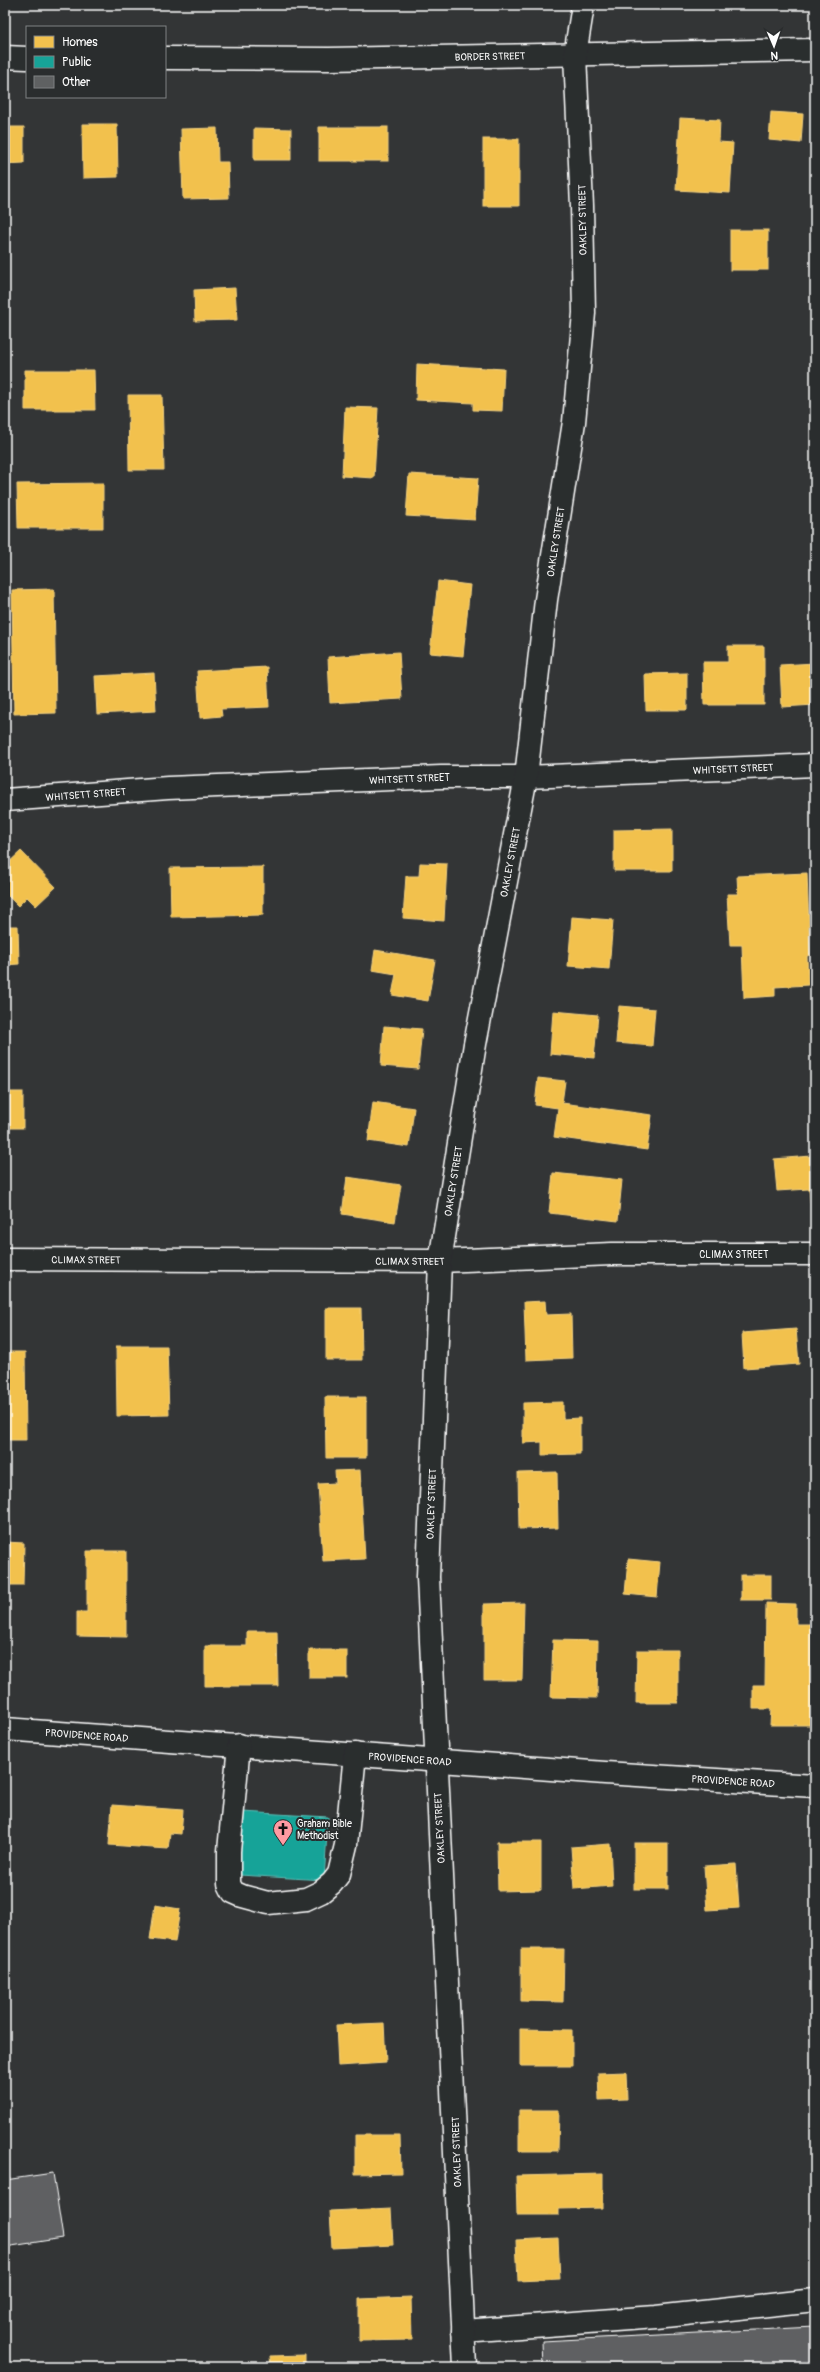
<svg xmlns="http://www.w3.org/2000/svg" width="820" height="2372" viewBox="0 0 820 2372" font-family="Pangolin,sans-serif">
<rect width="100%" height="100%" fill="#333536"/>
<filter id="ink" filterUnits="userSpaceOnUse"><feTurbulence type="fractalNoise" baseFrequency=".025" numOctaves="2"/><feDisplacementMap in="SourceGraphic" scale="8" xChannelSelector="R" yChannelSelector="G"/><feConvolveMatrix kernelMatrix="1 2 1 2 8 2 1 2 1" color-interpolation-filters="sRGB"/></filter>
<g filter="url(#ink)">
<g fill="#f2c14e" stroke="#f6d483">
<polygon points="771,112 803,114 801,143 769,140"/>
<polygon points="680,118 720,120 719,142 733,143 730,193 676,190"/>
<polygon points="82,124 117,124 118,177 83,178"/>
<polygon points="5,127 24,127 24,163 5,164"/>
<rect x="319" y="127" width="69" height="34"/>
<polygon points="217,128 218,162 228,162 229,198 183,199 181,129"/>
<polygon points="254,128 291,129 291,160 254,160"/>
<rect x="483" y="139" width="36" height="67"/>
<rect x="730" y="230" width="38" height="40"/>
<polygon points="235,288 237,320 195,321 194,290"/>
<polygon points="417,364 504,369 502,411 473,410 473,403 416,400"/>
<polygon points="25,370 94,370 95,410 25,410"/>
<polygon points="128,395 162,395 164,470 129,470"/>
<polygon points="345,407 378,408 374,478 342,476"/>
<polygon points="409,474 478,478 475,520 406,516"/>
<polygon points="103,483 103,528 18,528 17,484"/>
<polygon points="438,581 470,585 463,656 430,653"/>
<polygon points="54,589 56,713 14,714 12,590"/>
<polygon points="728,646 764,646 764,705 704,705 703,662 728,662"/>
<polygon points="399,652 402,699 330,703 328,657"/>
<polygon points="815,663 815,705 782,707 780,665"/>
<polygon points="267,667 269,707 221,709 222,716 200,718 197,671"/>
<polygon points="154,673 156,711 97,714 95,676"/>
<polygon points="687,673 687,710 646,710 645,674"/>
<polygon points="672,829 672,871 614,871 614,830"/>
<polygon points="21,851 56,887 36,906 27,897 18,906 5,893 5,866"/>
<polygon points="420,863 447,864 444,921 403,918 406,876 419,876"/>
<polygon points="263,867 263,915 171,917 170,868"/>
<polygon points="807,873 810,955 807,956 808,985 775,987 775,996 744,998 742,945 730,945 727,894 738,894 737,876"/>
<polygon points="572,917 613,920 609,969 568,966"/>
<polygon points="5,926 18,926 19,964 5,965"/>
<polygon points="375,950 435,960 428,1001 392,995 396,974 372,970"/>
<polygon points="619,1006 655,1009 652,1046 616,1043"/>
<polygon points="553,1011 598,1015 594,1058 550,1054"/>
<polygon points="384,1026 422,1029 418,1069 381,1066"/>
<polygon points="538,1078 565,1081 562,1103 652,1115 647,1150 554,1137 558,1108 535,1105"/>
<rect x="5" y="1092" width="18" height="36"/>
<polygon points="373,1102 414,1108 409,1147 368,1141"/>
<polygon points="815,1152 815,1208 811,1208 809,1189 777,1191 774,1159 811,1156 811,1153"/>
<polygon points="553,1173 622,1180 618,1221 549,1213"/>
<polygon points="347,1177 401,1185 395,1222 342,1214"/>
<polygon points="545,1301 546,1315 571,1314 572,1358 526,1360 524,1302"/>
<polygon points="326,1308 361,1308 362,1360 326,1360"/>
<polygon points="796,1329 799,1364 744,1368 742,1333"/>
<polygon points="116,1346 167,1346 169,1415 117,1416"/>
<polygon points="5,1352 25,1352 26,1440 5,1440"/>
<polygon points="325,1397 366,1397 366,1458 326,1458"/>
<polygon points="563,1402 563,1419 580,1418 580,1454 542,1455 542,1442 523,1443 523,1403"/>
<polygon points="360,1470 365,1559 323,1561 318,1484 336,1483 335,1471"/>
<polygon points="557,1472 558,1528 519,1529 518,1473"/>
<polygon points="5,1542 24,1543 23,1585 5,1585"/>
<polygon points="87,1551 126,1551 126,1637 77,1636 77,1612 87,1612"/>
<polygon points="628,1559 660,1562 657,1597 625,1594"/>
<rect x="741" y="1575" width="30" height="25"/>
<polygon points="524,1603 522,1680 484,1680 484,1604"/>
<polygon points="766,1603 796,1604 796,1624 815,1624 815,1725 770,1725 771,1709 753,1709 753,1685 765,1685"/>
<polygon points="247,1631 277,1631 278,1686 205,1686 205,1646 247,1646"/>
<polygon points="553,1640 598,1641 597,1698 551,1697"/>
<rect x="309" y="1650" width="38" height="28"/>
<polygon points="637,1650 678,1650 678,1703 636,1703"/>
<polygon points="112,1805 183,1810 181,1834 170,1833 168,1849 109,1845"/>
<polygon points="497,1842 541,1842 541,1890 498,1891"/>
<rect x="634" y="1843" width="34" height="46"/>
<polygon points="610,1844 612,1886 574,1889 571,1847"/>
<polygon points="736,1864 739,1908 707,1910 704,1866"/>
<polygon points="155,1905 180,1909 175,1942 150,1939"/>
<polygon points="521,1949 564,1949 563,2002 521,2001"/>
<polygon points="384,2023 386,2063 338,2066 336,2025"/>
<polygon points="520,2029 572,2030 572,2066 520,2066"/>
<polygon points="626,2072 627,2099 599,2100 598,2073"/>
<polygon points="519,2110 559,2110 558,2151 519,2151"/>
<polygon points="355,2135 400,2135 401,2173 355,2174"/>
<polygon points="603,2174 603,2208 559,2209 559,2215 517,2215 516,2176"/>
<polygon points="391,2208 393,2245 332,2248 330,2211"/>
<polygon points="558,2238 560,2279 518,2281 516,2240"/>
<polygon points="411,2297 412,2340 359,2341 359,2299"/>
<polygon points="305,2355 305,2367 271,2367 270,2356"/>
</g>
<polygon fill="#17a398" stroke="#5dbfb7" points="243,1812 328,1817 324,1880 239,1875"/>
<g fill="#5f6162" stroke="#fff">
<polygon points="53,2173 63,2238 5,2247 5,2180"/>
<polygon points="814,2308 815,2308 815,2367 543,2367 542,2341 814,2327"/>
</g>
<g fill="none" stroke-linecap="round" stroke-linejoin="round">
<g stroke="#fff" stroke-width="25">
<g id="minor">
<polyline points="5,57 27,58"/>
<path id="s1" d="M165,58L329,59L815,50"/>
<path id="s2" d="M5,800L168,788L441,777H526L815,765"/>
<path id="s3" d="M5,1259L440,1261L612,1254H815"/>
<path id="s4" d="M5,1729L605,1773L815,1786"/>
<polyline points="239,1745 229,1851 229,1884 233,1892 242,1896 268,1903 306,1899 321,1892 332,1883 339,1874 346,1845 355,1754"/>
<polyline points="463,2331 656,2317 815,2300"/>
<path id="s5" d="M465,2367L428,1577L440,1261L475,1044L526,777L546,600L574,422L584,313L582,206L575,55L583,5"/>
</g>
</g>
<use href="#minor" stroke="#2a2d2e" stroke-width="22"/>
</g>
</g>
<defs>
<g id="church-pin" transform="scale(1)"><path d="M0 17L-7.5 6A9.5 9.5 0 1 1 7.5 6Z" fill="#ff9aa2" stroke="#2a2d2e"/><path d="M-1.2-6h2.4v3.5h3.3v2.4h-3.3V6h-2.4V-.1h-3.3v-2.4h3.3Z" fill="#111"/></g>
</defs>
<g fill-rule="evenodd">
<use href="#church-pin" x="283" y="1829"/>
</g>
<g text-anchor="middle" stroke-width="4" stroke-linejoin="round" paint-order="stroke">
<g font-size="10" fill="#fff" stroke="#2a2d2e">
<text dy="4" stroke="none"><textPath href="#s1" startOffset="325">BORDER STREET</textPath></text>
<text transform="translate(582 220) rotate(-91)" y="4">OAKLEY STREET</text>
<text dy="4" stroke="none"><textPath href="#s5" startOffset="1836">OAKLEY STREET</textPath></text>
<text dy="4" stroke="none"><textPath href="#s2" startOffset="729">WHITSETT STREET</textPath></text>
<text dy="4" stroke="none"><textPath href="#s2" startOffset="405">WHITSETT STREET</textPath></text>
<text dy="4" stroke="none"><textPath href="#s2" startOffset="81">WHITSETT STREET</textPath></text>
<text dy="4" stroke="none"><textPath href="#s5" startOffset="1512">OAKLEY STREET</textPath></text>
<text dy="4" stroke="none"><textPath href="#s5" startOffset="1188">OAKLEY STREET</textPath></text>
<text dy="4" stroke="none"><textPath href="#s3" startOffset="729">CLIMAX STREET</textPath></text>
<text dy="4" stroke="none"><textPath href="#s3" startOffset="81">CLIMAX STREET</textPath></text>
<text dy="4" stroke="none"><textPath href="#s3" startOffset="405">CLIMAX STREET</textPath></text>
<text dy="4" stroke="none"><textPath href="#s5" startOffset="864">OAKLEY STREET</textPath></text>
<text dy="4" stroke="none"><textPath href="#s4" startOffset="82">PROVIDENCE ROAD</textPath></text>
<text dy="4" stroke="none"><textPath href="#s4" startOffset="406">PROVIDENCE ROAD</textPath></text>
<text dy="4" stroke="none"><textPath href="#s4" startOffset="730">PROVIDENCE ROAD</textPath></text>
<text transform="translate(439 1828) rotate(-93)" y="4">OAKLEY STREET</text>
<text transform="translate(456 2152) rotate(-92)" y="4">OAKLEY STREET</text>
</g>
<g font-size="10" fill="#fff" stroke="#2a2d2e" text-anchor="start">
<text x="297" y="1827">Graham Bible<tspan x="297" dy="12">Methodist</tspan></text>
</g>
</g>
<rect width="820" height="2372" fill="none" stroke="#2a2d2e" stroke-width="20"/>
<rect x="10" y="10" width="800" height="2352" fill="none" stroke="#fff" stroke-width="1.5" filter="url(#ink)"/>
<rect x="26" y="26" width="140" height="72" fill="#2a2d2e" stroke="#7f8182"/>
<rect x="34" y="36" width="20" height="12" fill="#f2c14e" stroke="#7f8182"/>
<text x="62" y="46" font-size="12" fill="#ffffff">Homes</text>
<rect x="34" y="56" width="20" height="12" fill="#17a398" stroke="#7f8182"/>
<text x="62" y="66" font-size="12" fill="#ffffff">Public</text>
<rect x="34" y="76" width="20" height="12" fill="#5f6162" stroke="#7f8182"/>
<text x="62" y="86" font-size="12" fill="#ffffff">Other</text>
<g transform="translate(774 46) rotate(178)" stroke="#2a2d2e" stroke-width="3" paint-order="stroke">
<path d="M0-3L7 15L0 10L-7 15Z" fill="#ffffff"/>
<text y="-6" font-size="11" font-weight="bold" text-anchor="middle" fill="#ffffff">N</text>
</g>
</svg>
